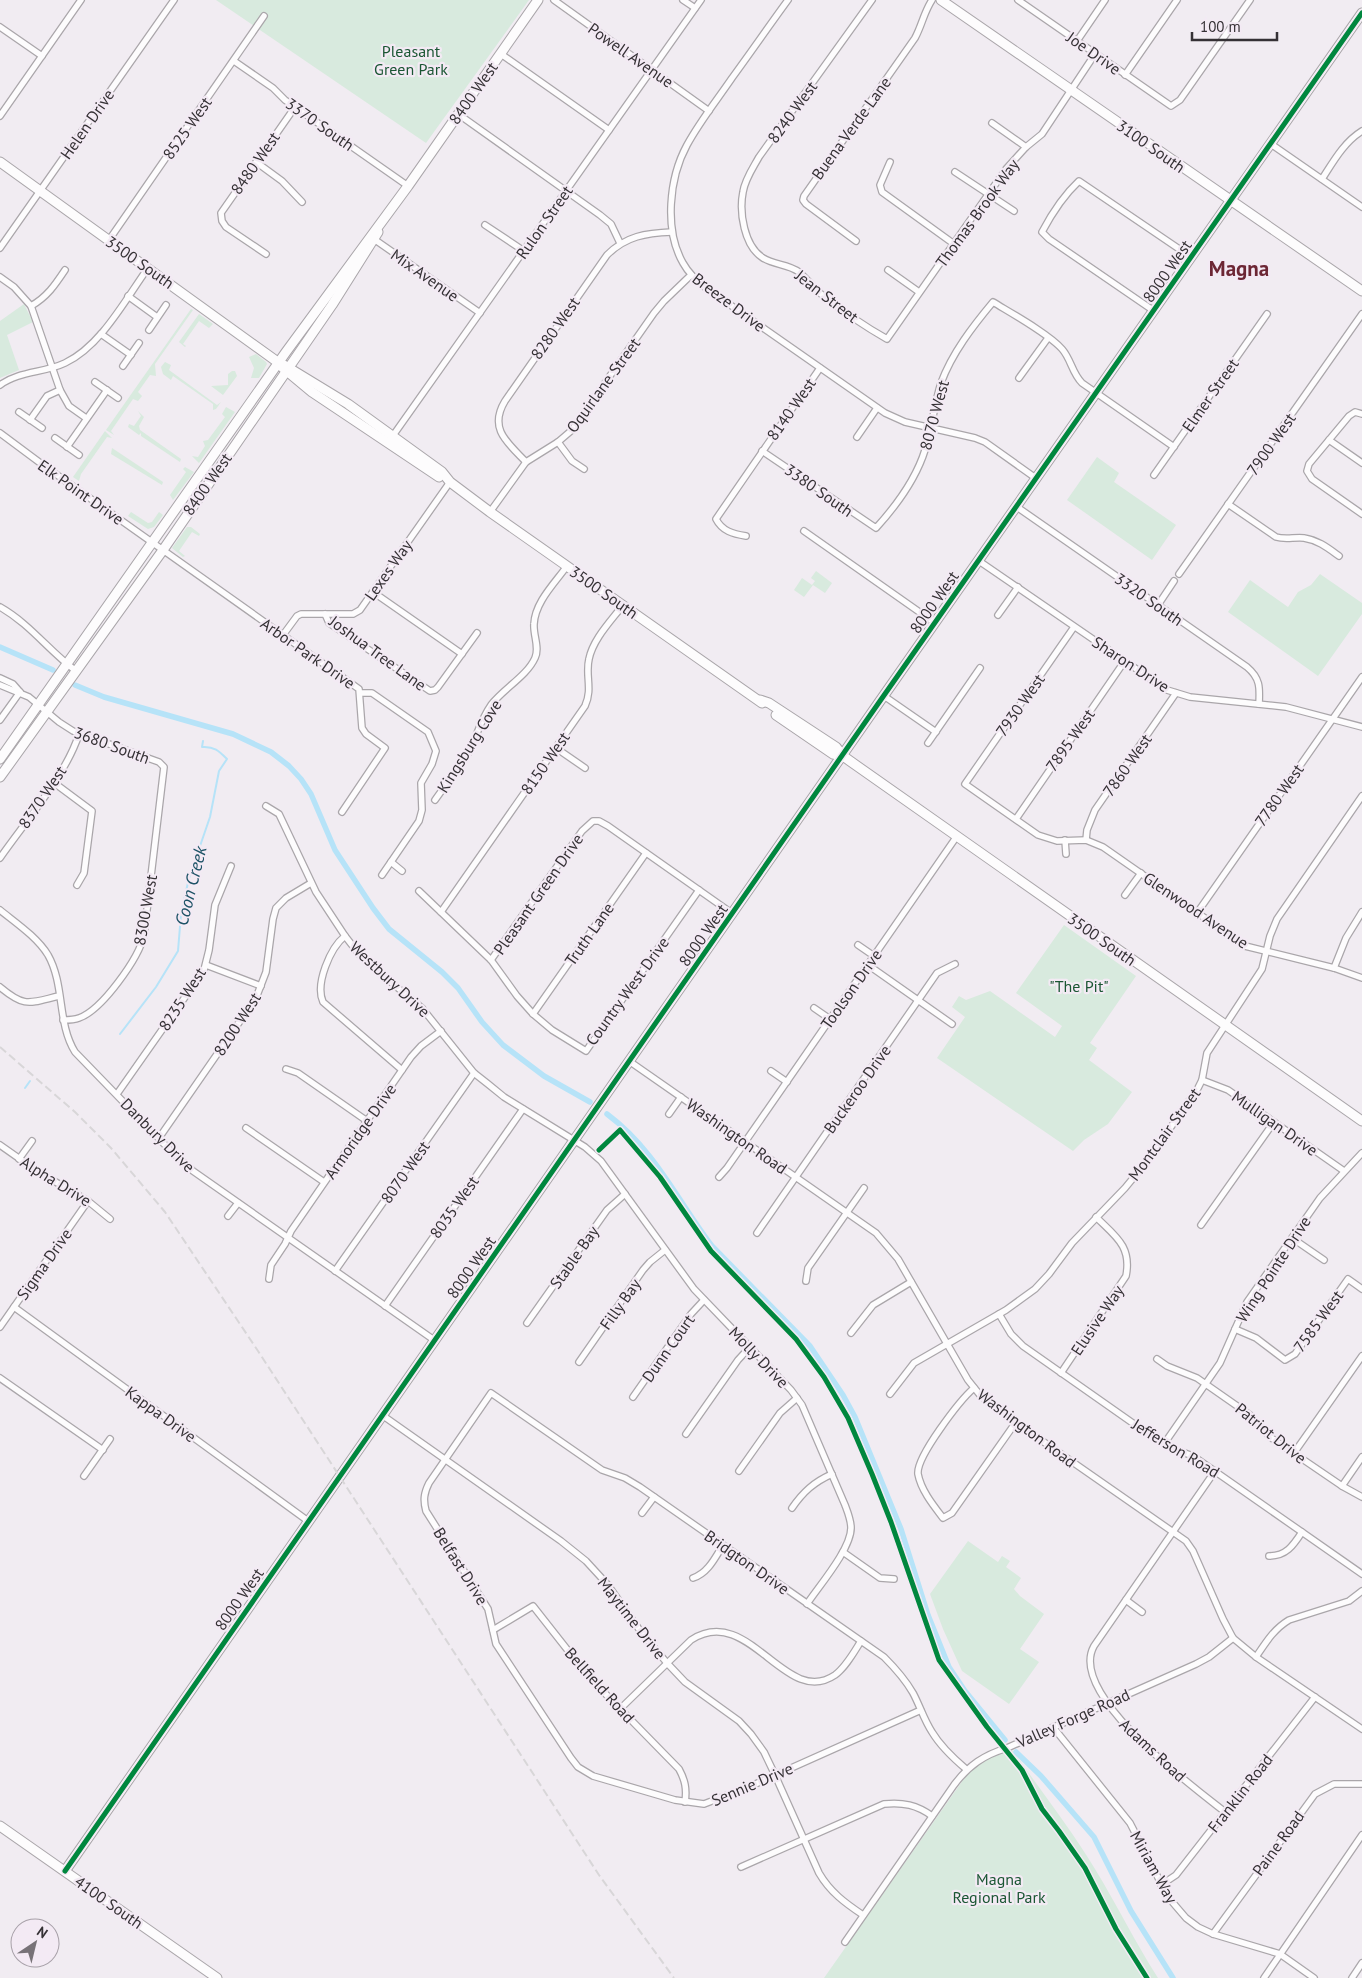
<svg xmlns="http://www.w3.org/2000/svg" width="1362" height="1978" viewBox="0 0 1362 1978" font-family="'PT Sans',sans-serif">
<rect width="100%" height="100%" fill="#f1ecf2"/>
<g fill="#d8eade">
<polygon points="216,0 529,0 426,143"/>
<polygon points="24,304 33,322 7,335 19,370 0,378 0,321"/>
<polygon points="191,309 193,310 155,364 156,376 150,375 138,392 142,396 138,401 133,399 111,431 114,435 106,430"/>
<polygon points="199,314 213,324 209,328 199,321 183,344 186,346 185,347 179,342"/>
<polygon points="256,354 266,362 267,364 259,378 251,378 254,368 249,357"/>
<polygon points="165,362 171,365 169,370 217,405 221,402 216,409 213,410 213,404 173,376 171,380 163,374 161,367"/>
<polygon points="232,371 235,371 237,376 223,395 211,386 228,385 228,374"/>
<polygon points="226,407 235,412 199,463 192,456 198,457 205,446 203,441 208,440 225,417 222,414"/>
<polygon points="138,411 144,417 139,426 140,430 181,459 180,462 141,436 141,433 139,435 128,427 129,424 134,426 141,416"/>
<polygon points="105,431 112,438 107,437 81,474 79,481 73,477"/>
<polygon points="112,448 163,482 162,485 111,454"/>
<polygon points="1097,457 1119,473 1114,482 1176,525 1152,560 1067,500"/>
<polygon points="185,467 194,472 173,500 170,495 186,472 183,469"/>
<polygon points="131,512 148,523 152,522 159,512 163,515 154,527 148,529 128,516"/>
<polygon points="187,527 191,527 200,534 199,536 192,532 179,551 185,556 183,557 172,548"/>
<polygon points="816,571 832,583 825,593 813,585 804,597 794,590 802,578 812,585 815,581 811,578"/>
<polygon points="1320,574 1362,603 1362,614 1318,676 1228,612 1250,580 1288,607 1298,592 1311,585"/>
<polygon points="1064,925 1136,976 1090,1043 1097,1048 1089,1060 1132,1092 1108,1124 1084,1140 1073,1151 937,1058 965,1017 952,1007 959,996 966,1000 990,991 1055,1037 1062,1026 1016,993"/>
<polygon points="968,1541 998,1562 1002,1556 1010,1561 1006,1567 1021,1578 1014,1589 1020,1596 1044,1614 1020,1649 1039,1662 1009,1704 962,1671 943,1629 930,1594"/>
<path d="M1012,1750C1040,1789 1070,1828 1095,1869C1117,1905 1135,1942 1158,1978H824L970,1770L990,1758Z"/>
</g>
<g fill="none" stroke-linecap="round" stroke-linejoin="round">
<g stroke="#b6e3f8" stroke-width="2">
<path d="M120,1034L156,987L178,951L181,914L189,878L210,817L219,771L227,759C219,751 214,746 202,747L203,741"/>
<polyline points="25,1088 30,1081"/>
</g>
<g stroke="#b6e3f8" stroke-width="5.5">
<polyline points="0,647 53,670"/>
<polyline points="75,685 104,697 233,734 271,752 289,766 301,779 311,794 335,850 373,908 389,929 442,972 458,988 482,1022 503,1045 544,1076 590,1102"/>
<path d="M607,1114C655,1150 677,1200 712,1246L810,1346L843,1395L855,1417L901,1529L928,1615L949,1667L965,1691L1005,1740"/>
<polyline points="1016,1752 1041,1776 1094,1837 1131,1911 1173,1978"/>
</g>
<g stroke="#aaa6aa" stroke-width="8">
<g id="street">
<polyline points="554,0 709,111"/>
<polyline points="683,0 695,8"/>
<path d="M788,0C769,26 751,52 732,78C717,100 700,121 687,145C669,178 664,230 683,263C689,274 697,281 706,288L885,413L905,422L975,438L985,442L1037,479"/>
<path d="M872,0L759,157C753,168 745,179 743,192C739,212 744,246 763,258C774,265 788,264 799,272C807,279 813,287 821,294C841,310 864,326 887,339L1006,169L1026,147L1042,134L1095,54"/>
<polyline points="1018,0 1171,106 1180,100 1250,0"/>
<polyline points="0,27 42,56"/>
<polyline points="1077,41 1105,0"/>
<polyline points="501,54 609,130"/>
<polyline points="234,61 273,88 285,100 408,186"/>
<polyline points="1125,75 1177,0"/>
<polyline points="458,114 600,215 611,224 620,243"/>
<polyline points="0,116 81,0"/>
<polyline points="992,123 1026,147"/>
<polyline points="1271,144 1362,207"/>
<polyline points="256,162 282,181 302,202"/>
<polyline points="890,162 880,185 882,192 954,244"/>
<polyline points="955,172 1014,211"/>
<path d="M1322,179C1333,162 1344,142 1362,131"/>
<polyline points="485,225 524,251"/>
<polyline points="371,237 480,313"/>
<polyline points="109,240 264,16"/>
<path d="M856,241L806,204L803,200L804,196L915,38C922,25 924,12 932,0"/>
<polyline points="0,248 174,0"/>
<polyline points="266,254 226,227 222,221 221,213 295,107"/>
<polyline points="888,270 919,292"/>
<polyline points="0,277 14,287 31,306 60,390 69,406 86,418"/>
<polyline points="128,296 157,317"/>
<path d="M31,306C47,297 55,285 65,270"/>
<path d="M1154,311L1049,239L1042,232C1051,215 1064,195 1079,181L1191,257"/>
<polyline points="149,330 166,305"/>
<polyline points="101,334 131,355"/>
<polyline points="123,366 139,343"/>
<polyline points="1019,378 1048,338"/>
<polyline points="95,382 118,398"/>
<path d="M0,385C19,371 44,373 65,363C101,346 125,300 148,268"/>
<polyline points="19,412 42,428"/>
<polyline points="1362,414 1355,412 1349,416 1309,464 1307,471 1312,479 1362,514"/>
<polyline points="30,420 47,396 60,390"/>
<polyline points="0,433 43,465 359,689 362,728 366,734 385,748 342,812"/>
<polyline points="392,437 701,0"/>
<polyline points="857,437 877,408"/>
<polyline points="55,438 79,455"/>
<polyline points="1329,440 1362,463"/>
<polyline points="558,442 572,461 584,469"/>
<polyline points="67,447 107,390"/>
<path d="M762,451L876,528C896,506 916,479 925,450C932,428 934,405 941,383C952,353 973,326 993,302C1011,313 1049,334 1062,349C1071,359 1072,373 1082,383L1174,447"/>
<path d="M526,462C508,443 488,429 505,401L607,255C626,236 646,233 672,232"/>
<polyline points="1154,475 1267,314"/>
<path d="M1228,504L1276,537C1285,540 1294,537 1304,538C1318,540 1328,548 1339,556"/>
<path d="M1017,507L1247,667C1260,678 1260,687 1259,704"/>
<polyline points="490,512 526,462 558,442 572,430 654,313 664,301 691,275"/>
<polyline points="804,531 935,623"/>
<path d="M746,536C733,534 722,531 716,519L820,368"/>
<polyline points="979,561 1167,690 1190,697 1286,707 1362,727"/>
<polyline points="1179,574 1362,314"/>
<polyline points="373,592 462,654"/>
<polyline points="1158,605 1174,581"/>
<path d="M0,607C30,624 49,651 76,671"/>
<polyline points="325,614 329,623 430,691 435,690 438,687 477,633"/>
<polyline points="998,615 1018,587"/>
<polyline points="1074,627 965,784 1038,835 1057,841 1086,840 1103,847 1245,946 1334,968 1362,978"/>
<polyline points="283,635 297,616 301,614 353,614 360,610 450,482"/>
<polyline points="0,678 13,684 20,692"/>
<path d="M0,685L29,697L59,722L73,731L159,762L164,767L144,935C139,958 102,1010 79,1018C74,1020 68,1020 63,1020"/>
<polyline points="360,693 372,693 428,732 436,751 432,764 421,783 422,810 419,821 382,875"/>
<polyline points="884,696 936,732"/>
<polyline points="0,720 20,692"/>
<polyline points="928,743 980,668"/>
<polyline points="556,748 585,768"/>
<polyline points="53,782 92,811 84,873 77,885"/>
<path d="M435,800C446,784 460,767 470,750C477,735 481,719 491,705C503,689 527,676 535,658C540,648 533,635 534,624C535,602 555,583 567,566"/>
<path d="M266,806L279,814L316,892L345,936L359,954L375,969L422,1008L474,1073L488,1084L504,1097L585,1147L601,1161L694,1289L791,1390L802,1405L845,1505C848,1513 851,1520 851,1528C851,1549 819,1586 807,1604"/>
<polyline points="1016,819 1124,662"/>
<polyline points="1065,840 1066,854"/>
<polyline points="1086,840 1087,830 1095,810 1176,693"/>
<path d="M0,858C25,822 66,775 79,734"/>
<polyline points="391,862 402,871"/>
<polyline points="419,891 491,960 517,996 533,1014 552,1030 586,1051 699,890"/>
<polyline points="1125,895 1141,873"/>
<path d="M0,910C16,923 37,937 48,955C65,985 57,1023 75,1052L168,1148L193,1171L434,1340"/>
<path d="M441,912L585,706C593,689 585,675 589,659C593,639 611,621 623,605"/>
<polyline points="1197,913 1362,677"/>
<path d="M345,936C330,948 315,984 323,1002L402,1070"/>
<polyline points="858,945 874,956"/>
<polyline points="491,960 582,831 593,821 599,821 608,826 733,914"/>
<polyline points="206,965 261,986"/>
<polyline points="868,965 952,1024"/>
<polyline points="1334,968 1346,938 1362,912"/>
<path d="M0,987C25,1008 29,1003 59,996"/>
<polyline points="814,1008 830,1019"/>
<polyline points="533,1014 646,853"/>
<polyline points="629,1061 876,1233 898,1259 968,1380 980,1395 995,1408 1186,1541 1193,1551 1223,1619 1233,1638 1256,1657 1362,1729"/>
<polyline points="286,1069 298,1073 367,1121"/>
<polyline points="771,1071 787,1082"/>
<polyline points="1202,1080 1228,1090 1344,1171"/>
<polyline points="117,1094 204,970 209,950 215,905 231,866"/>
<polyline points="669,1114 681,1097"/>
<polyline points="246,1128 324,1182"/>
<polyline points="159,1138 256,998 266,972 273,919 276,908 286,898 311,883"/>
<polyline points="0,1145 37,1171 88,1201 110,1219"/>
<polyline points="19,1159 32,1141"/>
<polyline points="719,1177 727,1168 957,836"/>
<polyline points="228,1216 238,1203"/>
<polyline points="1201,1225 1274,1122"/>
<polyline points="757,1233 937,973 955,964"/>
<polyline points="1292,1238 1324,1260"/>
<polyline points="335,1271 474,1073"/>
<polyline points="269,1279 271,1265 285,1244 291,1231 411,1057 421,1046 441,1031"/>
<polyline points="806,1281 808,1268 864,1188"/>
<polyline points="385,1306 523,1109"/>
<polyline points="14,1307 308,1521"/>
<polyline points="999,1314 1011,1334 1023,1346 1154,1438 1171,1448 1193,1456 1362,1574"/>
<polyline points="527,1323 607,1210 625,1194"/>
<polyline points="0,1327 88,1201"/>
<polyline points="1235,1329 1256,1338 1285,1360 1295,1354 1348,1279 1362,1289"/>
<polyline points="851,1333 873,1305 911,1282"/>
<polyline points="1157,1359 1167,1366 1197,1378 1250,1415 1270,1437 1342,1486 1362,1497"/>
<polyline points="579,1362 643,1270 650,1262 665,1250"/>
<path d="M1061,1373L1126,1276C1132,1246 1115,1236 1096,1217"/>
<polyline points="0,1378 103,1450"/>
<path d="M974,1388C960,1400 916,1457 918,1474C921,1490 933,1505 943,1518L952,1513L1016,1422"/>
<polyline points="890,1394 914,1363 1006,1310 1035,1289 1049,1274 1072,1243 1125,1188 1148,1160 1198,1088 1202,1080 1207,1053 1262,969 1270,936 1277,919 1362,796"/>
<polyline points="633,1397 691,1314 704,1300"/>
<path d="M382,1415L561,1541L586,1561L608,1585L641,1632L667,1663L685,1682L739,1721L751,1734L764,1752L775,1775L819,1873C830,1892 845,1903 863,1915"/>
<polyline points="686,1434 738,1360 750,1347"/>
<polyline points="1164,1444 1220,1363 1247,1302 1320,1198 1362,1153"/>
<polyline points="1294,1453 1362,1356"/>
<polyline points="739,1471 780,1413 797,1398"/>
<path d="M1215,1471L1094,1646C1067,1694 1192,1786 1225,1812"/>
<polyline points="84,1476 110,1439"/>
<polyline points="1342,1486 1362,1457"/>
<path d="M792,1508C803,1492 814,1482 832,1474"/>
<polyline points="642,1513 654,1497"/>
<polyline points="843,1552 880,1578 894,1579"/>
<path d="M1269,1556C1286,1556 1293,1546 1302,1532"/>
<path d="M693,1578C708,1573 715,1558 723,1545"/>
<polyline points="1126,1600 1142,1612"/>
<path d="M493,1630L533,1606L588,1676L679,1769C685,1780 687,1789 685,1802"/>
<path d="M1256,1657C1266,1642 1274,1629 1289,1620L1349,1601L1362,1591"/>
<path d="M620,1709L691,1640C749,1602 785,1709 835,1675C846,1667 854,1652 861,1641"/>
<path d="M921,1710L751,1786L704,1804L675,1800L593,1776L578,1767L571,1758L496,1644L488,1609L426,1511C423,1500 424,1493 429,1483L491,1393L602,1470L625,1478L640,1487L884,1657C895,1668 905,1679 913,1693C920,1706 924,1720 932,1732C941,1747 953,1758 966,1769"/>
<polyline points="1053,1727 1130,1823 1168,1897 1186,1918 1198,1927 1213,1934 1280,1954 1314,1978"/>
<path d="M741,1867L884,1804C903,1802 917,1805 932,1816"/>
<polyline points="1161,1885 1176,1875 1315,1697"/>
<polyline points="1213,1934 1315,1794 1334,1784 1362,1784"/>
<path d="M845,1942L954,1785C969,1765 984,1755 1007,1748L1196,1664L1209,1657L1233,1638"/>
<polyline points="1264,1978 1362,1835"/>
<polyline points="1352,1978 1362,1963"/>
</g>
</g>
<g stroke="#aaa6aa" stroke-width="11">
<g id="secondary">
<polyline points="941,0 1362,291"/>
<polyline points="0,162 279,363"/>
<polyline points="0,1826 217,1978"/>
<polyline points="65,1871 880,701 1362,13"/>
</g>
</g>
<g stroke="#aaa6aa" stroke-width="11">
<g id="primary">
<polyline points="284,365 348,404 442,472 450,482 490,512 762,703"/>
<polyline points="282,367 312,392 439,477"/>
<polyline points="760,700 769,703 836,747 843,756 850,761 1362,1121"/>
<polyline points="776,715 833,754 843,756"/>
<polyline points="0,759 286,352 408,186 538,0"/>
<polyline points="0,777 163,550 332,305 378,232"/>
</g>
</g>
<use href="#street" stroke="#fdfcfd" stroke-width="5.5"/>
<use href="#secondary" stroke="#fdfcfd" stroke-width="9"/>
<use href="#primary" stroke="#fdfcfd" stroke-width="9"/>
<polyline stroke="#d8d6d8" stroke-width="2" stroke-dasharray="8 4" stroke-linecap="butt" points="0,1047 75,1112 111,1148 165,1212 258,1351 599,1875 674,1978"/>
<g stroke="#f3eaf4" stroke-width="8">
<g id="cycleway">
<polyline points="599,1150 620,1130 660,1177 711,1251 796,1339 824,1377 848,1418 872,1474 891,1522 939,1660 987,1727 1022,1770 1042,1809 1059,1831 1085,1868 1116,1929 1147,1978"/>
<polyline points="65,1871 880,701 1362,13"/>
</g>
</g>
<use href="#cycleway" stroke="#00873e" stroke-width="5"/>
</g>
<g text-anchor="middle" stroke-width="4.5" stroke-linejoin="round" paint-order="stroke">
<g font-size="16" fill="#1a5633" stroke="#f3eaf4">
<text x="411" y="57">Pleasant<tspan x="411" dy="18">Green Park</tspan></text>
<text x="1079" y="992">"The Pit"</text>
<text x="999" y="1885">Magna<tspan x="999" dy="18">Regional Park</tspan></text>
</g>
<g font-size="16" fill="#353135" stroke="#f3eaf4">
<text transform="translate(1094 53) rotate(35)" y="6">Joe Drive</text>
<text transform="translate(631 55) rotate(35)" y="6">Powell Avenue</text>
<text transform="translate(473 93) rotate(-55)" y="6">8400 West</text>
<text transform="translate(792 112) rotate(-54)" y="6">8240 West</text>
<text transform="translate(87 124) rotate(-55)" y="6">Helen Drive</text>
<text transform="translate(320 124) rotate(35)" y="6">3370 South</text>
<text transform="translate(187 128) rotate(-55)" y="6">8525 West</text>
<text transform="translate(851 128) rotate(-54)" y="6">Buena Verde Lane</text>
<text transform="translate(1151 146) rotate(35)" y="6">3100 South</text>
<text transform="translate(255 163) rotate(-55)" y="6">8480 West</text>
<text transform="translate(977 213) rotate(-54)" y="6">Thomas Brook Way</text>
<text transform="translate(544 222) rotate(-55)" y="6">Rulon Street</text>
<text transform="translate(140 262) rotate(35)" y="6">3500 South</text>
<text transform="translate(1167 271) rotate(-55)" y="6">8000 West</text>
<text transform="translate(425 275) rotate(35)" y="6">Mix Avenue</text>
<text transform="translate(827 296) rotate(38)" y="6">Jean Street</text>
<text transform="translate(729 302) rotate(37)" y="6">Breeze Drive</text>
<text transform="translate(555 328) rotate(-55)" y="6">8280 West</text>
<text transform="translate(603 385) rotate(-54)" y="6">Oquirlane Street</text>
<text transform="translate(1210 395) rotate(-55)" y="6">Elmer Street</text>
<text transform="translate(791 409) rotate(-55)" y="6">8140 West</text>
<text transform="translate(934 415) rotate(-75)" y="6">8070 West</text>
<text transform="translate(1271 444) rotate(-55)" y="6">7900 West</text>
<text transform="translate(207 484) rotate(-55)" y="6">8400 West</text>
<text transform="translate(819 490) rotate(35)" y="6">3380 South</text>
<text transform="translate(81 492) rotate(35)" y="6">Elk Point Drive</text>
<text transform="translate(388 570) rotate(-55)" y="6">Lexes Way</text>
<text transform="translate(604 592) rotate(35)" y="6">3500 South</text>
<text transform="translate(1149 599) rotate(35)" y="6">3320 South</text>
<text transform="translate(934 602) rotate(-55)" y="6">8000 West</text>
<text transform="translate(308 653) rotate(35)" y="6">Arbor Park Drive</text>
<text transform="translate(378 653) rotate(36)" y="6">Joshua Tree Lane</text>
<text transform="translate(1131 664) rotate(33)" y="6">Sharon Drive</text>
<text transform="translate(1020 705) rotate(-55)" y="6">7930 West</text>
<text transform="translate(1070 740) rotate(-55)" y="6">7895 West</text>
<text transform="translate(112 745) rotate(20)" y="6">3680 South</text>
<text transform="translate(469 746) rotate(-58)" y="6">Kingsburg Cove</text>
<text transform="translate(545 763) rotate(-55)" y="6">8150 West</text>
<text transform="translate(1127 765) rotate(-55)" y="6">7860 West</text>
<text transform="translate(1279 795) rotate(-55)" y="6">7780 West</text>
<text transform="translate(42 797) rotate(-56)" y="6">8370 West</text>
<text transform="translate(538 894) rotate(-55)" y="6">Pleasant Green Drive</text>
<text transform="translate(145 910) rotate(-80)" y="6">8300 West</text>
<text transform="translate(1196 910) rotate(34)" y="6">Glenwood Avenue</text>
<text transform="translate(589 934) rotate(-55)" y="6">Truth Lane</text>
<text transform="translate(703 935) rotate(-55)" y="6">8000 West</text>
<text transform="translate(1102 939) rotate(35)" y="6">3500 South</text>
<text transform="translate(390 979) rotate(43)" y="6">Westbury Drive</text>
<text transform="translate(851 989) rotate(-55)" y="6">Toolson Drive</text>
<text transform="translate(627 991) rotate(-54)" y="6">Country West Drive</text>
<text transform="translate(182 999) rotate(-57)" y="6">8235 West</text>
<text transform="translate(237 1024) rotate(-57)" y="6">8200 West</text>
<text transform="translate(857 1089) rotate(-55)" y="6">Buckeroo Drive</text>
<text transform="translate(1275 1123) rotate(35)" y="6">Mulligan Drive</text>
<text transform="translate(360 1131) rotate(-55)" y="6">Armoridge Drive</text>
<text transform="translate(1164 1134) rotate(-54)" y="6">Montclair Street</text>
<text transform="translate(158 1135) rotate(45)" y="6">Danbury Drive</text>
<text transform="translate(737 1136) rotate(35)" y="6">Washington Road</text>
<text transform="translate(405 1172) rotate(-55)" y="6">8070 West</text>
<text transform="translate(56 1181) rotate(32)" y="6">Alpha Drive</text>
<text transform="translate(454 1207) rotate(-55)" y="6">8035 West</text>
<text transform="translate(574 1257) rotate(-55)" y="6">Stable Bay</text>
<text transform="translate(44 1264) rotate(-55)" y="6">Sigma Drive</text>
<text transform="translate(471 1267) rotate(-55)" y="6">8000 West</text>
<text transform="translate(1273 1269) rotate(-57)" y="6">Wing Pointe Drive</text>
<text transform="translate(620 1304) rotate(-55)" y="6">Filly Bay</text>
<text transform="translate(1097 1320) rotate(-56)" y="6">Elusive Way</text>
<text transform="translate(1318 1321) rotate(-54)" y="6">7585 West</text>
<text transform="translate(668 1348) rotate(-55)" y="6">Dunn Court</text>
<text transform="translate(759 1357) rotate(46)" y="6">Molly Drive</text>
<text transform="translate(161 1414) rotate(36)" y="6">Kappa Drive</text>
<text transform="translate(1027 1428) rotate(37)" y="6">Washington Road</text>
<text transform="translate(1271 1433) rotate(39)" y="6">Patriot Drive</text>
<text transform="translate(1176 1448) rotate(31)" y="6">Jefferson Road</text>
<text transform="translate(747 1562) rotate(35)" y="6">Bridgton Drive</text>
<text transform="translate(461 1566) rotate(58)" y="6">Belfast Drive</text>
<text transform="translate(239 1599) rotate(-55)" y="6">8000 West</text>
<text transform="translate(632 1618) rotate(52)" y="6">Maytime Drive</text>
<text transform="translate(600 1685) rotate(48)" y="6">Bellfield Road</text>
<text transform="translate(1073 1718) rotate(-24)" y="6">Valley Forge Road</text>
<text transform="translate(1153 1750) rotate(43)" y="6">Adams Road</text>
<text transform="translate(752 1784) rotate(-23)" y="6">Sennie Drive</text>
<text transform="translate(1240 1793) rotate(-52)" y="6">Franklin Road</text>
<text transform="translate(1278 1843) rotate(-54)" y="6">Paine Road</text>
<text transform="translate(1154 1867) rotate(61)" y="6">Miriam Way</text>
<text transform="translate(109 1902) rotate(35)" y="6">4100 South</text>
</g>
<g font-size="18" font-style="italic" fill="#1d5366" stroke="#f3eaf4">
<text transform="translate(191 886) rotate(-76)" y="6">Coon Creek</text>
</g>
<g font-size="21" font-weight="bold" fill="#6c2634" stroke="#f3eaf4">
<text x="1239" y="276">Magna</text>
</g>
</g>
<g transform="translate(35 1943) rotate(35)"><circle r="24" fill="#f3eaf4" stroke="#a7a0a8"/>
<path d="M0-4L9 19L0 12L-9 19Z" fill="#777277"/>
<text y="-8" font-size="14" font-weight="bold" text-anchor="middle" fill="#353135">N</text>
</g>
<path d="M1192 32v8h85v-8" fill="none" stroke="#353135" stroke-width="2.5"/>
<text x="1200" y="32" font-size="15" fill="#353135" stroke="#f3eaf4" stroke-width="4" paint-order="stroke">100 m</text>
</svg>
